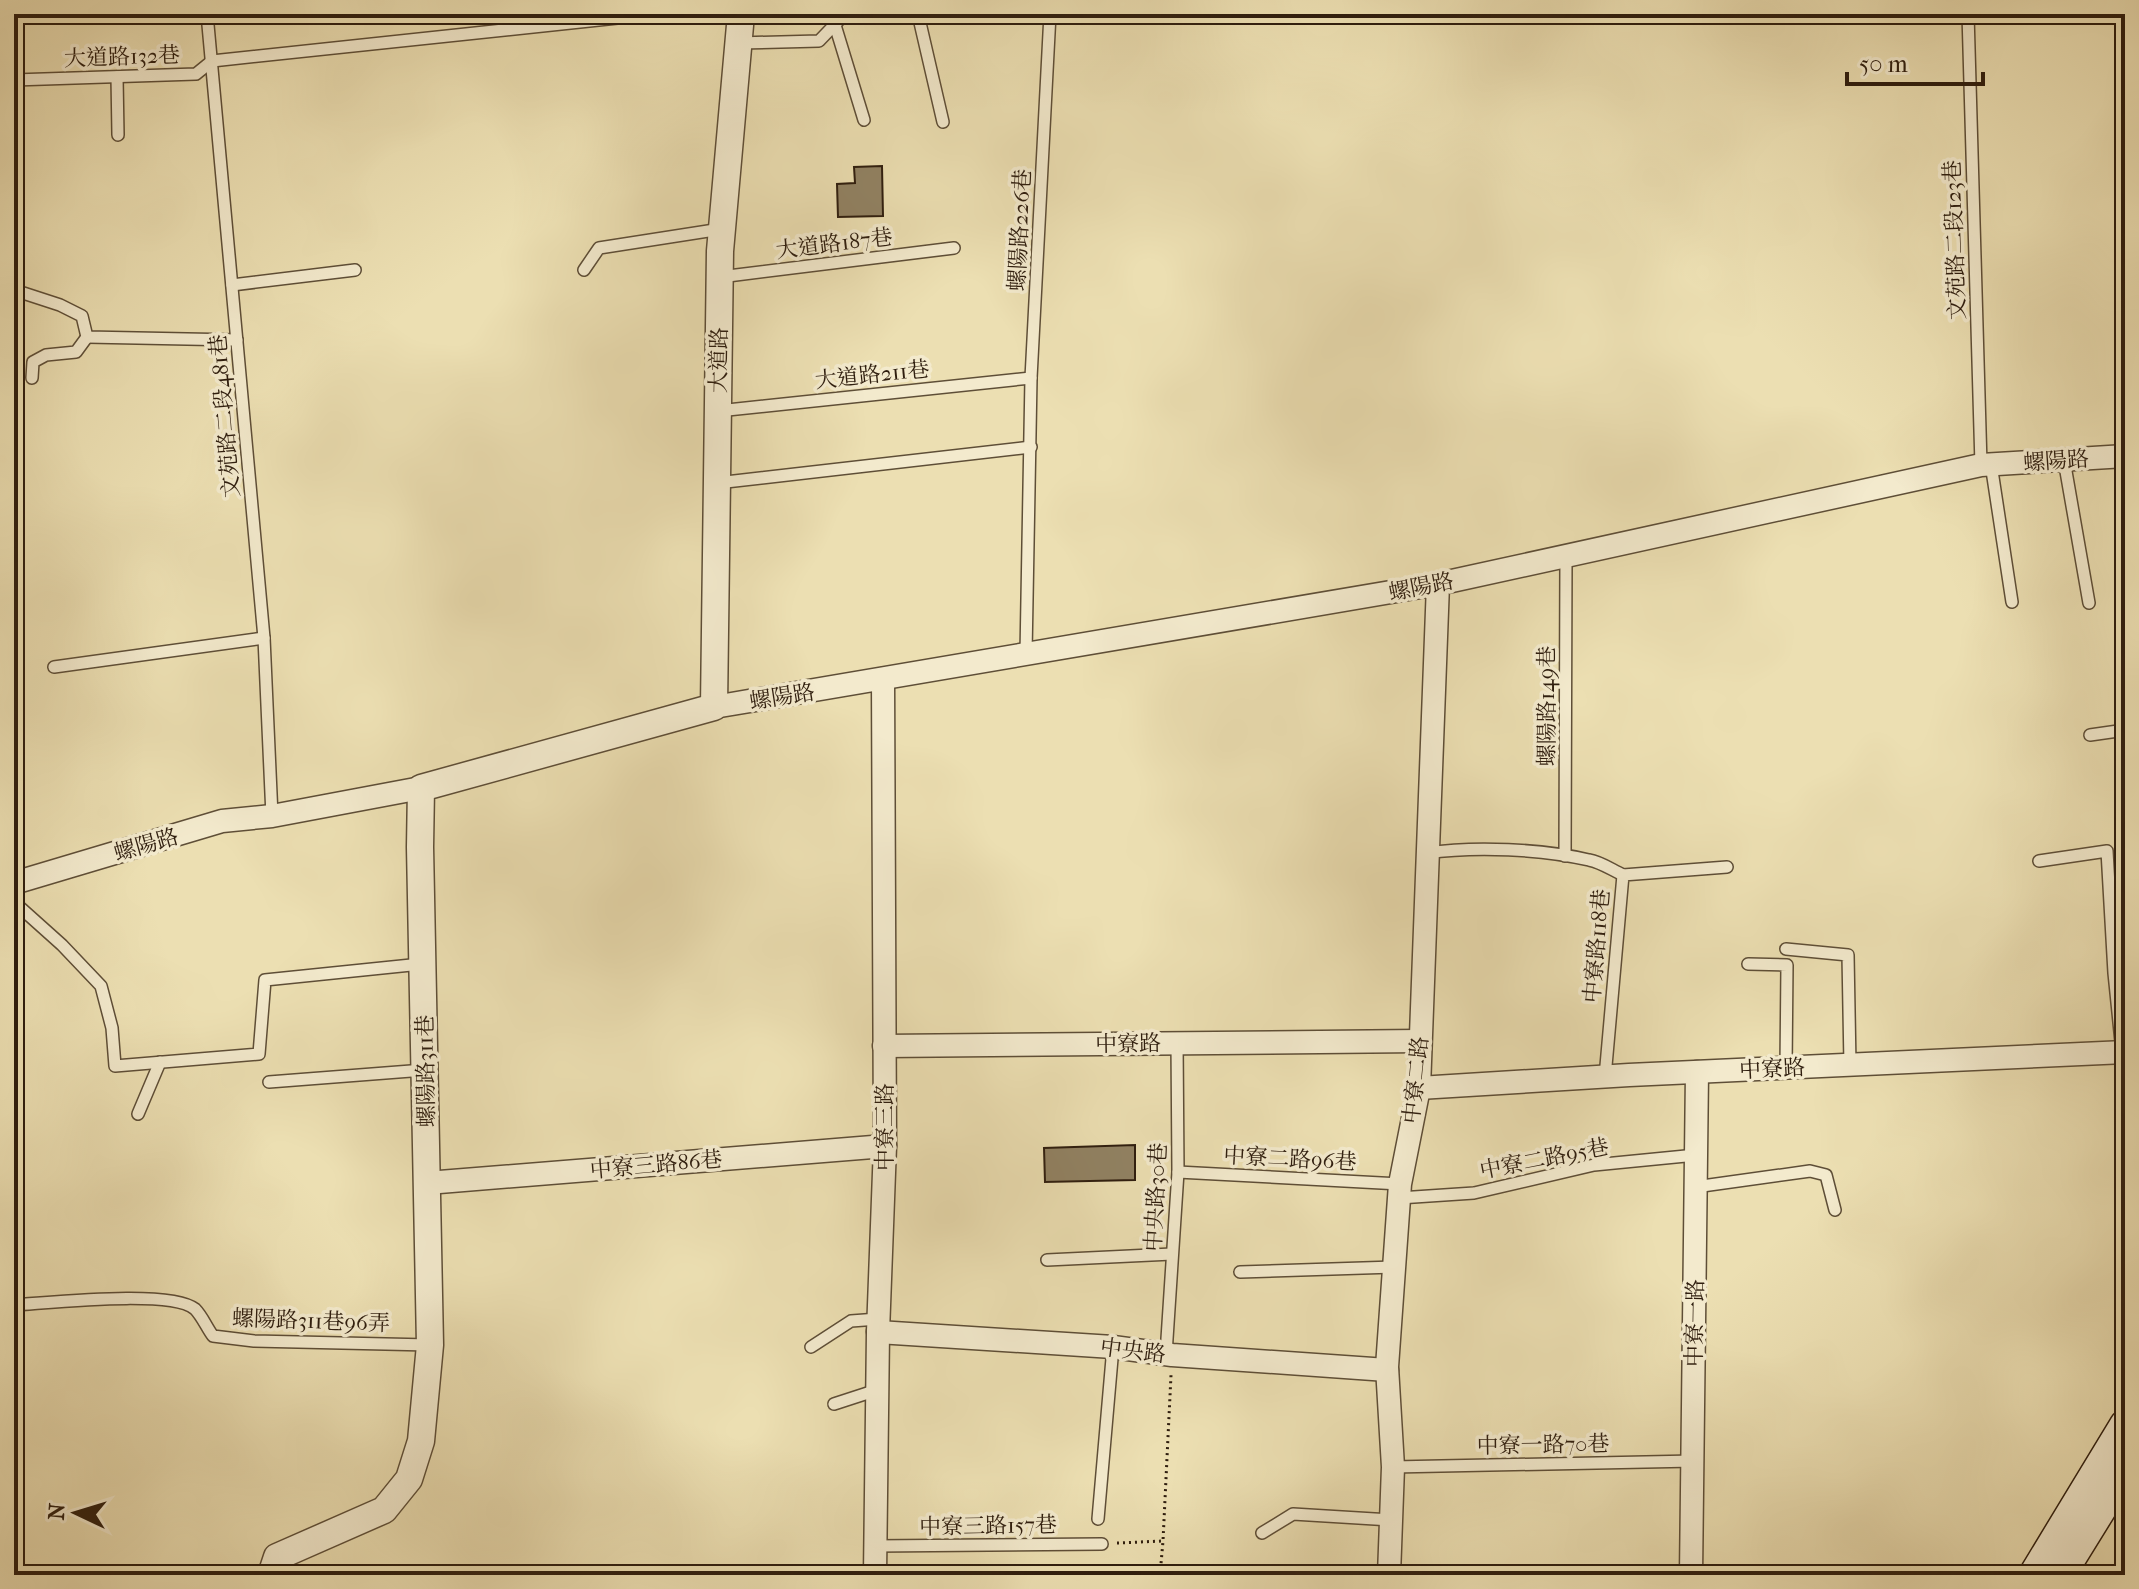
<svg xmlns="http://www.w3.org/2000/svg" width="2139" height="1589" viewBox="0 0 2139 1589" font-family="'IM FELL French Canon','Noto Serif TC',serif">
<rect width="100%" height="100%" fill="#ecdfb2"/>
<filter id="stains"><feTurbulence type="fractalNoise" baseFrequency=".0025" numOctaves="4"/><feColorMatrix values="0 0 0 0 .2 0 0 0 0 .09 0 0 0 0 .02 0 0 0 .5 -.17"/></filter>
<radialGradient id="worn" r=".72"><stop offset=".6" stop-color="#630" stop-opacity="0"/><stop offset="1" stop-color="#630" stop-opacity=".3"/></radialGradient>
<g fill="#918263" stroke="#2e1d0e" stroke-width="2">
<polygon points="882,166 883,216 838,217 837,184 855,183 854,167"/>
<polygon points="1135,1145 1135,1180 1045,1182 1044,1148"/>
</g>
<g fill="none" stroke-linecap="round" stroke-linejoin="round">
<g stroke="#5e4e37" stroke-width="14">
<g id="service">
<polyline points="207,14 264,638 272,816"/>
<polyline points="918,14 943,122"/>
<polyline points="1004,14 1050,15"/>
<polyline points="1968,14 1981,465"/>
<polyline points="835,25 864,120"/>
<polyline points="739,43 819,41 845,14"/>
<polyline points="117,77 118,135"/>
<polyline points="14,80 196,74 212,61 655,14"/>
<polyline points="584,270 599,248 721,229"/>
<polyline points="720,277 954,248"/>
<polyline points="232,285 355,270"/>
<polyline points="14,290 60,305 82,316 87,337 237,340"/>
<polyline points="32,378 33,362 46,355 76,352 87,337"/>
<polyline points="718,411 1031,378"/>
<polyline points="2064,460 2089,603"/>
<polyline points="1991,464 2012,602"/>
<polyline points="717,483 1031,447"/>
<polyline points="1026,654 1031,378 1050,14"/>
<polyline points="54,667 264,638"/>
<polyline points="2090,735 2125,730"/>
<path d="M1427,853C1475,846 1542,849 1589,860C1601,862 1612,870 1623,875"/>
<polyline points="1565,856 1566,556"/>
<polyline points="2039,861 2107,851 2114,973 2122,1052"/>
<polyline points="14,902 62,945 101,986 112,1028 115,1066 259,1054 265,980 421,964"/>
<polyline points="1786,949 1848,955 1850,1065"/>
<polyline points="1748,964 1787,965 1786,1068"/>
<polyline points="1605,1077 1623,875 1727,867"/>
<polyline points="269,1082 424,1070"/>
<polyline points="138,1114 160,1062"/>
<polyline points="1178,1172 1400,1184"/>
<polyline points="1695,1187 1810,1171 1826,1175 1835,1210"/>
<polyline points="1399,1198 1474,1193 1594,1165 1696,1155"/>
<polyline points="1047,1260 1172,1254"/>
<polyline points="1240,1272 1394,1267"/>
<path d="M14,1305C49,1303 171,1289 195,1309C202,1316 207,1328 213,1336L254,1341L429,1345"/>
<polyline points="811,1347 851,1321 878,1319"/>
<polyline points="1166,1354 1178,1172 1177,1042"/>
<polyline points="834,1404 877,1390"/>
<polyline points="1393,1467 1694,1461"/>
<polyline points="1098,1519 1113,1347"/>
<polyline points="1262,1533 1293,1514 1391,1520"/>
<polyline points="875,1546 1102,1544"/>
</g>
</g>
<g stroke="#5e4e37" stroke-width="25">
<g id="minor">
<polyline points="714,707 1438,584 1981,465 2125,456"/>
<polyline points="14,883 222,821 272,816 421,788"/>
<polyline points="884,1046 1420,1041"/>
<polyline points="1419,1088 1629,1075 2125,1052"/>
<polyline points="427,1183 885,1146"/>
<polyline points="878,1332 1113,1347 1172,1355 1387,1370"/>
<polyline points="875,1575 878,1332 885,1146 883,679"/>
<polyline points="1389,1575 1393,1467 1387,1367 1400,1184 1419,1088 1438,584"/>
<polyline points="1691,1575 1697,1072"/>
</g>
</g>
<g stroke="#5e4e37" stroke-width="29">
<polyline id="tertiary" points="271,1575 277,1557 384,1510 409,1479 421,1441 430,1345 420,847 421,788 714,707 720,251 741,14"/>
</g>
<g stroke="#2e1d0e" stroke-width="33">
<g id="secondary">
<polyline points="2034,1575 2125,1425"/>
<polyline points="2060,1575 2125,1470"/>
</g>
</g>
<g stroke="#2e1d0e" stroke-width="3" stroke-dasharray="2 4" stroke-linecap="butt">
<polyline points="1117,1543 1163,1541 1171,1375"/>
<polyline points="1160,1575 1163,1541"/>
</g>
<use href="#service" stroke="#f3eacd" stroke-width="11"/>
<use href="#minor" stroke="#f3eacd" stroke-width="22"/>
<use href="#tertiary" stroke="#f3eacd" stroke-width="26"/>
<use href="#secondary" stroke="#f3eacd" stroke-width="30"/>
</g>
<g text-anchor="middle" stroke-width="7" stroke-linejoin="round" paint-order="stroke">
<g font-size="22" fill="#2e1d0e" stroke="#f3eacd">
<text transform="translate(122 56) rotate(-2)" y="8">大道路132巷</text>
<text transform="translate(1019 230) rotate(-87)" y="8">螺陽路226巷</text>
<text transform="translate(1954 240) rotate(-92)" y="8">文苑路二段123巷</text>
<text transform="translate(834 243) rotate(-7)" y="8">大道路187巷</text>
<text transform="translate(718 360) rotate(-89)" y="8">大道路</text>
<text transform="translate(872 374) rotate(-6)" y="8">大道路211巷</text>
<text transform="translate(224 416) rotate(-95)" y="8">文苑路二段481巷</text>
<text transform="translate(2056 460) rotate(-4)" y="8">螺陽路</text>
<text transform="translate(1421 586) rotate(-11)" y="8">螺陽路</text>
<text transform="translate(782 696) rotate(-9)" y="8">螺陽路</text>
<text transform="translate(1546 706) rotate(-90)" y="8">螺陽路149巷</text>
<text transform="translate(146 844) rotate(-16)" y="8">螺陽路</text>
<text transform="translate(1596 946) rotate(-85)" y="8">中寮路118巷</text>
<text transform="translate(1128 1043) rotate(-1)" y="8">中寮路</text>
<text transform="translate(1772 1068) rotate(-3)" y="8">中寮路</text>
<text transform="translate(425 1071) rotate(-91)" y="8">螺陽路311巷</text>
<text transform="translate(1415 1080) rotate(-84)" y="8">中寮二路</text>
<text transform="translate(884 1127) rotate(-90)" y="8">中寮三路</text>
<text transform="translate(1290 1158) rotate(3)" y="8">中寮二路96巷</text>
<text transform="translate(1544 1158) rotate(-11)" y="8">中寮二路95巷</text>
<text transform="translate(656 1164) rotate(-5)" y="8">中寮三路86巷</text>
<text transform="translate(1155 1197) rotate(-87)" y="8">中央路30巷</text>
<text transform="translate(311 1320) rotate(2)" y="8">螺陽路311巷96弄</text>
<text transform="translate(1694 1323) rotate(-89)" y="8">中寮一路</text>
<text transform="translate(1133 1350) rotate(7)" y="8">中央路</text>
<text transform="translate(1543 1444) rotate(-1)" y="8">中寮一路70巷</text>
<text transform="translate(988 1525) rotate(-1)" y="8">中寮三路157巷</text>
</g>
</g>
<rect width="2139" height="1589" fill="none" stroke="#ecdfb2" stroke-width="48"/>
<rect x="16" y="16" width="2107" height="1557" fill="none" stroke="#2e1d0e" stroke-width="4"/>
<rect x="24" y="24" width="2091" height="1541" fill="none" stroke="#2e1d0e" stroke-width="2"/>
<g transform="translate(76 1513) rotate(274)" stroke="#f3eacd" stroke-width="6" paint-order="stroke">
<path d="M0-6L14 30L0 20L-14 30Z" fill="#2e1d0e"/>
<text y="-12" font-size="22" font-weight="bold" text-anchor="middle" fill="#2e1d0e">N</text>
</g>
<path d="M1847 72v12h136v-12" fill="none" stroke="#2e1d0e" stroke-width="4"/>
<text x="1859" y="72" font-size="24" fill="#2e1d0e" stroke="#f3eacd" stroke-width="6" paint-order="stroke">50 m</text>
<rect width="100%" height="100%" filter="url(#stains)"/>
<rect width="100%" height="100%" fill="url(#worn)"/>
</svg>
